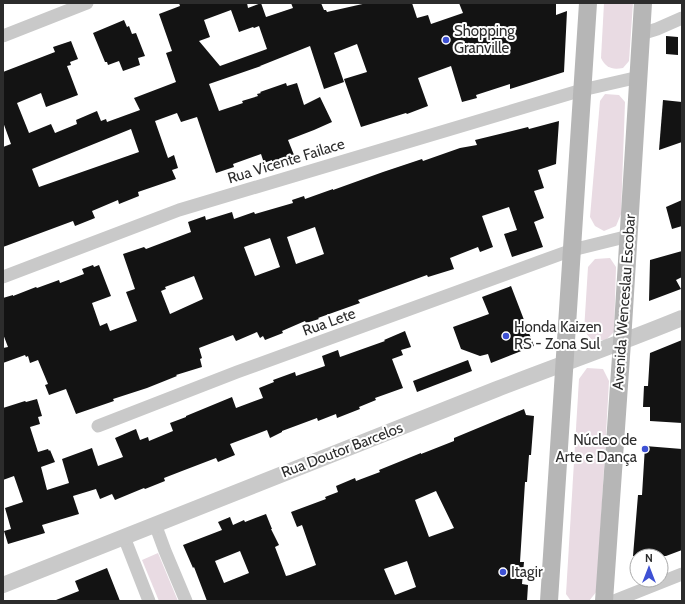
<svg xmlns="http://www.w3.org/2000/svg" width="685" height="604" viewBox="0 0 685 604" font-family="Cabin,sans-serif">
<rect width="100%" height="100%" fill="#fff"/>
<g fill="#e9dbe3">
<path d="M604,3H633L629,61L623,68C612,70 606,68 601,58Z"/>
<polygon points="605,94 619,95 625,102 621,214 616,226 604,231 595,226 590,217 600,101"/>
<polygon points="610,258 616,267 614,332 606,340 592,340 584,331 588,267 595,259"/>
<polygon points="587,368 603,369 609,381 597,591 589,601 571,601 566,594 579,379"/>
<polygon points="158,553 178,601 159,601 142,560"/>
</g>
<g fill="#131313" fill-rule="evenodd">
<path d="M179,3H247L248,8L261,3L266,17L293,8L291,3H321L324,10H326L327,12L367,3H412L417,18L428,15L431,24L463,13L459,3H556V15L567,11L564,72L510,89V84L476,95L477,98L462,102L451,66L418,78L428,106L407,114L406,113L361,127L344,79L367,72L357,44L334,53L344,82L324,89L310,46L260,66H261L209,84L219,111L243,103L242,101L258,96L257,94L261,93L260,92L286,83L287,86L297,83L304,105L320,97L332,122L314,130L288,140L294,155L272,162V160L264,163L261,154L233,164L234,167L216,173L197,117L181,122L177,113L155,121L168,158L174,155L178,168L172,170L176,179L138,192L139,196L119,204L118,200L92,211L95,218L75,226L73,221L3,247V147L11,144L3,122V72L55,52L53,47L71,41L78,59L70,62L71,65L67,66L78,95L46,107L41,93L17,103L29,133L51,124L55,133L77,124L76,120L97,111L101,121L106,119L107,122L140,110L134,98L176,82L166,53L172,51L159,14L180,6ZM231,10L239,32L253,27L254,28L259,26L267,49L220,66L199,41L210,37L204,20ZM131,129L139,152L39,187L32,169Z"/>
<polygon points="124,20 127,27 129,26 132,34 136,33 145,56 138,58 140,65 123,71 119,61 108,65 107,62 105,62 93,33"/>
<polygon points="666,36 678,37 678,55 666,54"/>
<polygon points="663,100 682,102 682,142 659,150"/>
<path d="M559,121L556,164L538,170L544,188L534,191L544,218L534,222L543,247L512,257L504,234L517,230L509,207L482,216L493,247L480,252L478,247L450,258L454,269L428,277L427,275L358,300L360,303L318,318L319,319L306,323L305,321L282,331L283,333L265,340L263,336L260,338L257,332L236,341L233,335L199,348L202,358L200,359L202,367L176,375L177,376L147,388L113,399L114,401L76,414L66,389L49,395L45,385L48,384L38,360L30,363L28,356L26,357L25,355L3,363V348L8,347L3,334V298L13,295V296L36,287L37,288L59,280L60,283L84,274L82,269L93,265L94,267L99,265L111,296L92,303L100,326L107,323L110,331L137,321L126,292L135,289L123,254L144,247L146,249L191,232L188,222L205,216L206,220L232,212L234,219L254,212L255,214L293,203L292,200L304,196L305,199L333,189V190L383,172L422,159L423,161L460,148L477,145L475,140L528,127L529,129ZM315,227L324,254L296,264L287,237ZM270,238L280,267L255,276L244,247ZM194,276L203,299L170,314L161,291L166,289L165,287Z"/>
<polygon points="682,200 682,226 672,229 666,207"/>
<polygon points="682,251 682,277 676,280 681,289 649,301 650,260"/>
<polygon points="511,286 534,346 491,363 488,354 480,356 461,349 453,327 489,314 482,297"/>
<polygon points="405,331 411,347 401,350 403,355 392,359 403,388 375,398 376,400 359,407 360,409 337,418 336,414 318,421 317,418 282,431 282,432 270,438 267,430 230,444 235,455 218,462 216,458 182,471 164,478 165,481 145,489 144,488 115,500 112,494 100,499 96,489 73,496 79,514 42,525 45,533 8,544 4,531 11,529 5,508 23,502 14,476 3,480 3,408 25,401 26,402 37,399 42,416 38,417 40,424 30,427 38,452 48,449 49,451 50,450 55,462 41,467 47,490 69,483 62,459 92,448 98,466 123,457 115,438 136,429 140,440 148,437 149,441 173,431 170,423 186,417 186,416 232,397 236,408 263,398 259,388 274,382 273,380 295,372 296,376 325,366 322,356 338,350 340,357 385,341 384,340"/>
<polygon points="682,340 682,423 650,421 650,407 643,407 644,386 648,386 650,353"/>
<polygon points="468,360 472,371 417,392 413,381"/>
<path d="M524,409L526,415L534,416L531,455H529L527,482H525L520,562H524L522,584L528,585L527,601H207L194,567L193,568L183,545L222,530L218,522L230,517L233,525L244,520L245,522L266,514L272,529H271L279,545L275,547L286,576L290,575L316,565L302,525L297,527L291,512L326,499L325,497L338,492L336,486L355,478L356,481L380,472L379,470L421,453V454L454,441V438ZM436,491L454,528L429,537L415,500ZM240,551L249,573L224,583L215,561ZM407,561L416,587L395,595L384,569Z"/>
<polygon points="645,446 682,449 682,550 666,556 633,556 638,495 642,495"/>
<polygon points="107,568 120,601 57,601 56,600 79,591 75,581"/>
</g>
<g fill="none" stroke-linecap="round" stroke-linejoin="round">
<g stroke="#c9c9c9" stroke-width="13">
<polyline points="641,34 657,29 682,18"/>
<polyline points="3,36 87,3"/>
<polyline points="3,277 179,210 582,90 639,77"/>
<polyline points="98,426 237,372 572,250 629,236"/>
<polyline points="155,524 165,551 186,601"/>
<polyline points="124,537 149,601"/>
<polyline points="614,601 682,574"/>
</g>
<path stroke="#c9c9c9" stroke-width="16" d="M3,585C167,519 332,454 497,389C559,365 621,343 682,318"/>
<g stroke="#b6b6b6" stroke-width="18">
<polyline points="549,601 588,3"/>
<polyline points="604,601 622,342 643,3"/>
</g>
</g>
<g fill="#3e51d4" stroke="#fff" stroke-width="1.5">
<circle cx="446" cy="40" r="4"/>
<circle cx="506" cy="336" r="4"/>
<circle cx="645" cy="449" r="4"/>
<circle cx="503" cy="572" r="4"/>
</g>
<g text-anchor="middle" stroke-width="4" stroke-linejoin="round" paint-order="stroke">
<g font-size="15" fill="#2c2c2c" stroke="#fff" text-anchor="start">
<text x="454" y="36">Shopping<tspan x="454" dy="17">Granville</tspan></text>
<text x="514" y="332">Honda Kaizen<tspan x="514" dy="17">RS - Zona Sul</tspan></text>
<text x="637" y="445" text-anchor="end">Núcleo de<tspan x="637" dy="17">Arte e Dança</tspan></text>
<text x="511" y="577">Itagir</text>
</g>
<g font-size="15" fill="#2c2c2c" stroke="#fff">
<text transform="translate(286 161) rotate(-17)" y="5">Rua Vicente Failace</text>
<text transform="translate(624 302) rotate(-86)" y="5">Avenida Wenceslau Escobar</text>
<text transform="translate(329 322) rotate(-20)" y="5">Rua Lete</text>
<text transform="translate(342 450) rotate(-21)" y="5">Rua Doutor Barcelos</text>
</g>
</g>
<rect width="685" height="604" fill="none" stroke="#2c2c2c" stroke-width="8"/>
<g transform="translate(649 568)"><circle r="19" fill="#ffffff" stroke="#ababab"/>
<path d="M0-3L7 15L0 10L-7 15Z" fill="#3e51d4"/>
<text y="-6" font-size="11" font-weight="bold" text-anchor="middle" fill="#2c2c2c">N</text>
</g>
</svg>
